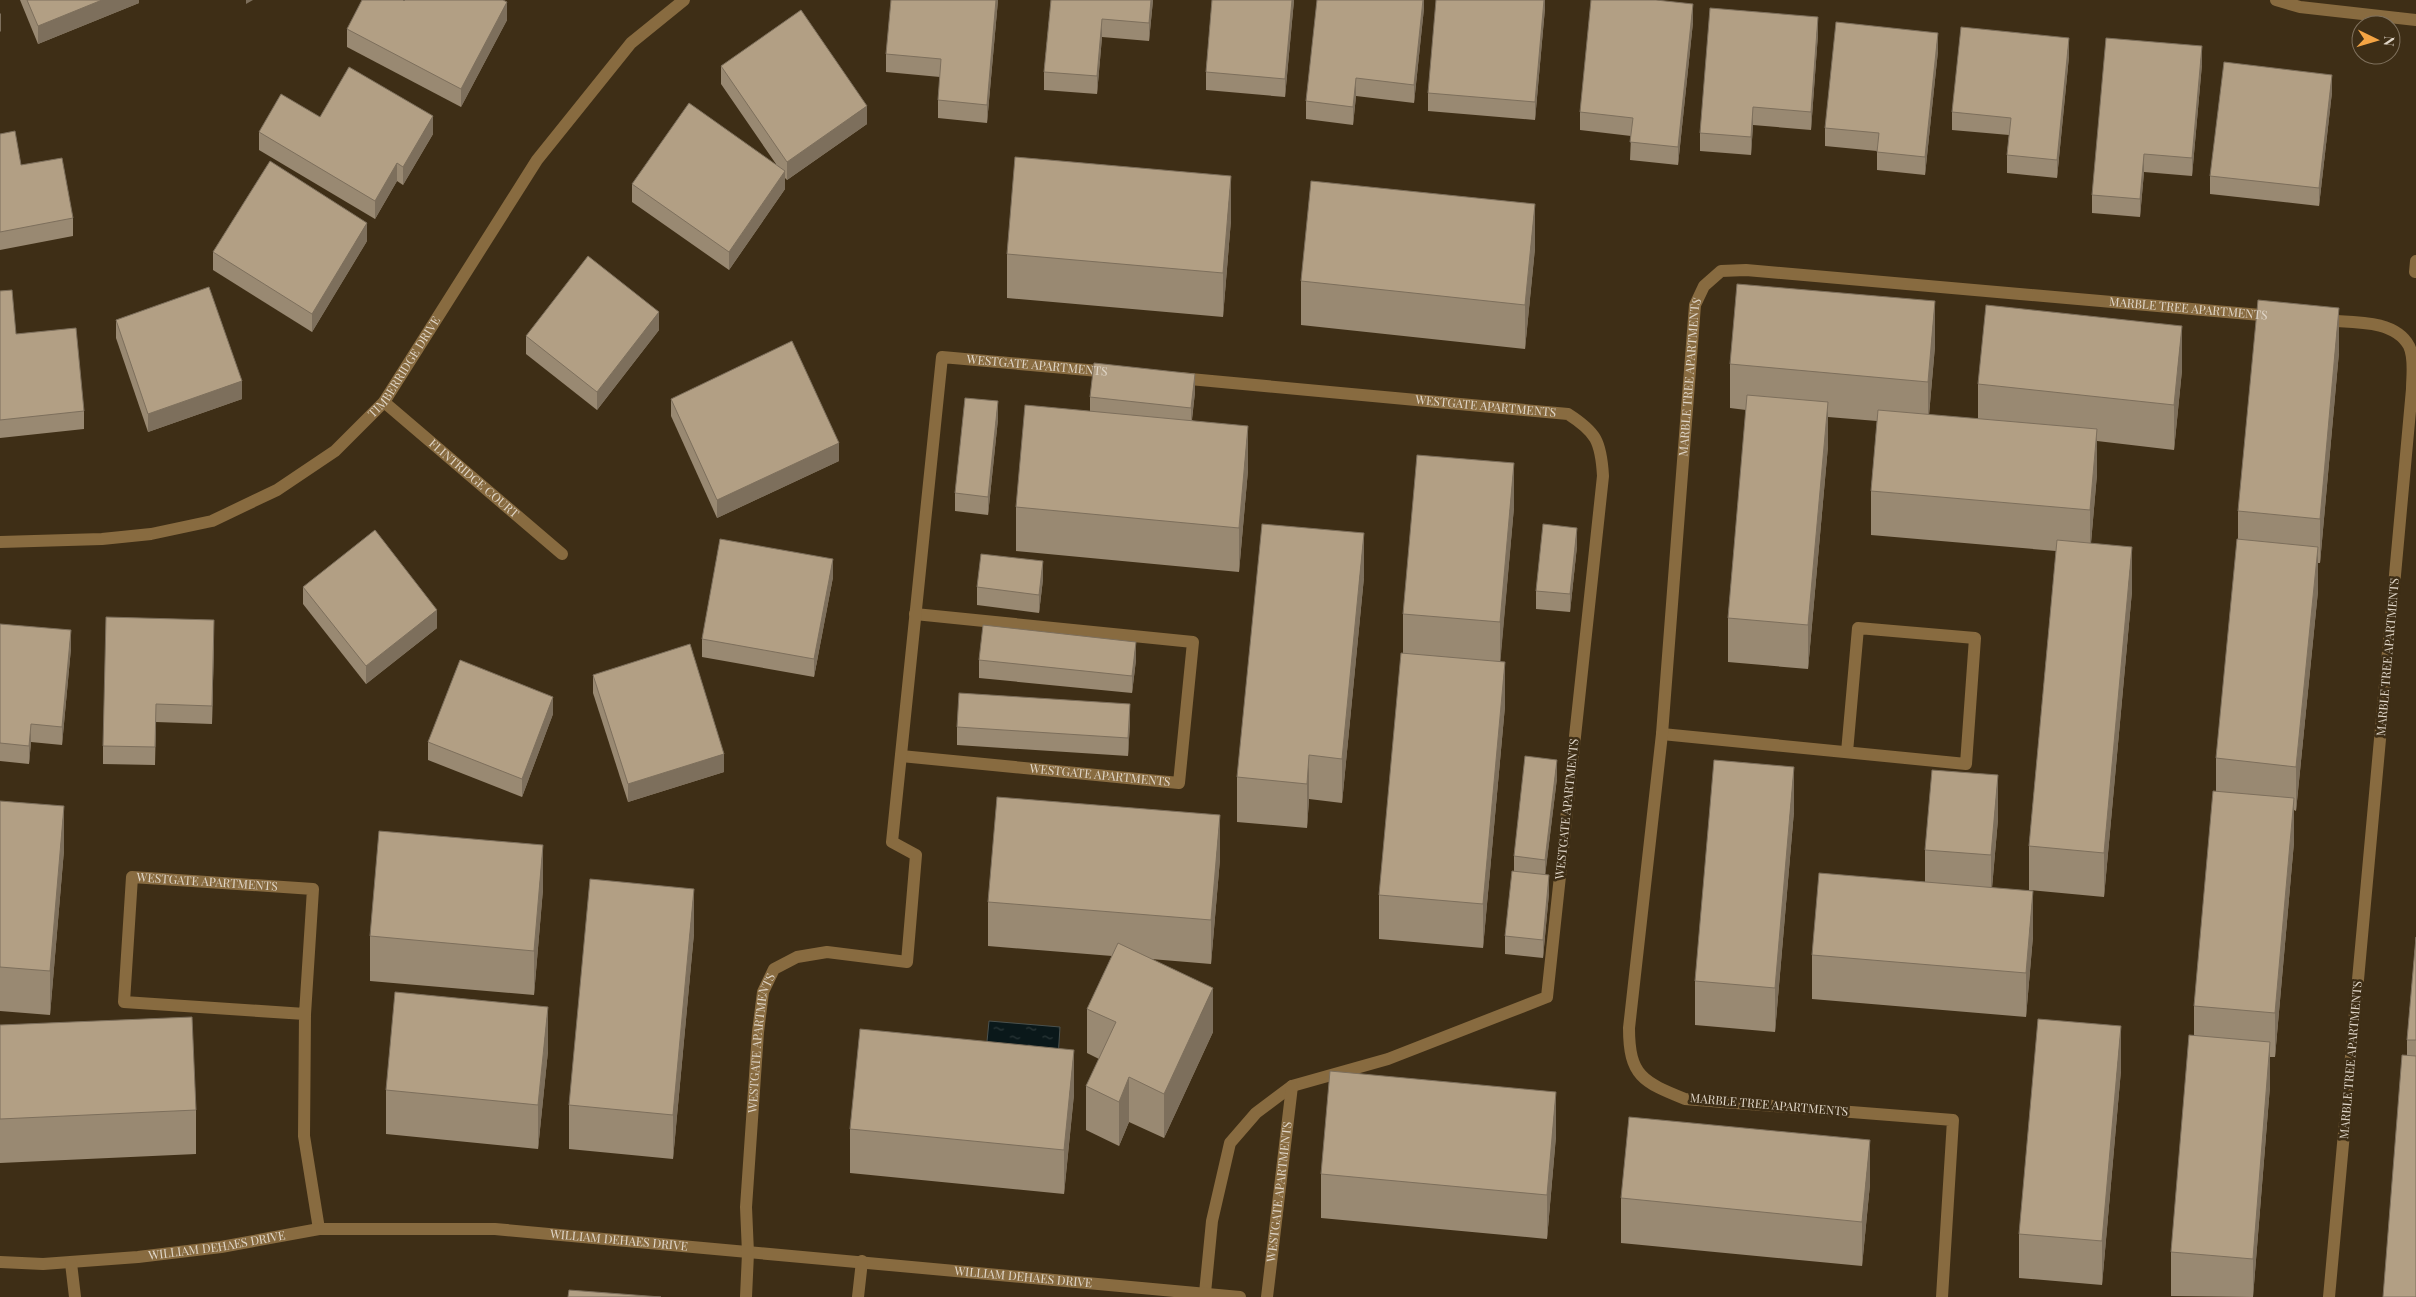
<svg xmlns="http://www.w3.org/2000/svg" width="2416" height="1297" viewBox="0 0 2416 1297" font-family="'Playfair Display',serif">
<defs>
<pattern id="water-ripples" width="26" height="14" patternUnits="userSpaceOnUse" patternTransform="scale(1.25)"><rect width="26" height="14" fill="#0a181a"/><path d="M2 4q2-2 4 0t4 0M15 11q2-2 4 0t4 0" fill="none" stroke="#2d393a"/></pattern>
</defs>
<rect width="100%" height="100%" fill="#3e2e16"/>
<polygon fill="url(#water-ripples)" stroke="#4a514e" points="989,1021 1060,1027 1058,1058 986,1052"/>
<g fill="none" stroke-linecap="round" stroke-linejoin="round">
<g stroke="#886b40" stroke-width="12">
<polyline points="2276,0 2300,7 2416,20"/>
<polyline points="2415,272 2416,261"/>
<path d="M2322,320C2349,323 2394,318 2409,346C2415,358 2412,376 2412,389L2329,1297"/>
<path id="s1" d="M1179,378L1568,414C1596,432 1601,441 1603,476L1547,997L1388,1059L1292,1086L1256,1113L1230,1143L1212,1221L1205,1293"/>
<path id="s2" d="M384,402L562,554"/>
<path id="s3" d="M0,542L102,539L151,534L212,521L277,490L335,451L384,402L537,160L631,43L684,0"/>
<polyline points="1662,734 1966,764 1975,638 1858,628 1847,752"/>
<path id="s4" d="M901,756L1179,783L1193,642L915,614"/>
<path id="s5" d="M305,1014L124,1002L132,877L313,889L305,1014L304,1136L319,1229"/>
<path id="s6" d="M0,1262L43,1264L138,1257L221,1247L319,1229H495L1240,1297"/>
<polyline points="71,1263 75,1297"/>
<path id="s7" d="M746,1297L748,1253L746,1207L758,1032L763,992L774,969L797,957L827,952L907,962L916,855L892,842L942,357L1110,372"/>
<polyline points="858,1297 862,1261"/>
<path id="s8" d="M1267,1297L1292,1086"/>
<path id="s9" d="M1942,1297L1953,1120L1685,1099C1643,1082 1629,1076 1629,1028L1662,734L1695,305L1704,286L1721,271L1746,270L2272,316"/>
</g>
</g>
<g fill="#998972">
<polygon points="20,0 139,0 139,3 38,44"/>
<polygon points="998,0 987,123 938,118 938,100 940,77 886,72 886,54"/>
<polygon points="1051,0 1153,0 1149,41 1102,37 1097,94 1044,90 1044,72"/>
<polygon points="1212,0 1294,0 1285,97 1206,90 1206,72"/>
<polygon points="1424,0 1424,8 1414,103 1356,96 1353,125 1306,119 1306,101"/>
<polygon points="1545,0 1545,8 1535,120 1428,111 1428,93"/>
<polygon points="404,1 507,20 461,107 347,47 347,29"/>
<polygon points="1693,22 1678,165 1630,160 1631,136 1580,130 1580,112"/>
<polygon points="1818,34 1811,130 1753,125 1751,155 1700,151 1700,133"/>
<polygon points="1938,51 1925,175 1877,170 1877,151 1825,146 1825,128"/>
<polygon points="2069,56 2057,178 2007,173 2007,155 2009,135 1952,130 1952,112"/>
<polygon points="2202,64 2192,176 2144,172 2140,217 2092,213 2092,195"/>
<polygon points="721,66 867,124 787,180 785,178 785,189 729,270 632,202 632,184 776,164 721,84"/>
<polygon points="2332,92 2319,206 2210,194 2210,176"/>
<polygon points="320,117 433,134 403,185 397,181 375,219 259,150 259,132"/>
<polygon points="0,134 21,165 73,218 73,236 0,250"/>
<polygon points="1231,220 1223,317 1007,298 1007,254"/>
<polygon points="367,241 312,332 213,270 213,252"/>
<polygon points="1535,248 1525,349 1301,325 1301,281"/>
<polygon points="0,291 16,334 84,411 84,429 0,438"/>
<polygon points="116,320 242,399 148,432 116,338"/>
<polygon points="659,330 597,410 526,354 526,336"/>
<polygon points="1935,346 1929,415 1978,419 1978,384 2182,370 2174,450 2097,441 2097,474 2091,543 2132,591 2104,897 2029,890 2029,846 2056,551 1871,535 1871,491 1877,421 1828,417 1828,446 1808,669 1728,662 1728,618 1746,410 1730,408 1730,364"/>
<polygon points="2339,352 2320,563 2318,563 2318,591 2296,811 2294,810 2294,842 2275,1057 2270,1057 2270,1086 2253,1297 2171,1296 2171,1252 2194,1036 2194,1006 2216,791 2216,758 2238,540 2238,511"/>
<polygon points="1195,392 1192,420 1248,470 1239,572 1016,551 1016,507 1090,411 1090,397"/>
<polygon points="671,399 839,461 717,518 671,416"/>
<polygon points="998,419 988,515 955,511 955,493"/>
<polygon points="1514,507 1500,662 1505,706 1483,948 1379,939 1379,895 1403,653 1403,614"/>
<polygon points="1577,546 1570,612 1536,609 1536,591"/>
<polygon points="833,577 814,677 702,657 702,639"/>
<polygon points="1364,577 1342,803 1309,799 1307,828 1237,822 1237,777"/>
<polygon points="1043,579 1039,613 977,605 977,587"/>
<polygon points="303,587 437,628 366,684 303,604"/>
<polygon points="0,624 71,648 62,745 31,742 29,764 0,761"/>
<polygon points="214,638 212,724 156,722 155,765 103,764 103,746"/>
<polygon points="979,660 1136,660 1132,693 979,678"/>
<polygon points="593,675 724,772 628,802 593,693"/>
<polygon points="553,714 522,797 428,760 428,742"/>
<polygon points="1130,722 1128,756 957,745 957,727"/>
<polygon points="1557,778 1545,875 1549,893 1543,958 1505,954 1505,936 1514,872 1514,856"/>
<polygon points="0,801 64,850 50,1015 0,1011"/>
<polygon points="1794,811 1775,1032 1695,1025 1695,981"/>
<polygon points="1998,819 1992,888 2033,936 2026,1017 1812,999 1812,955 1925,882 1925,850"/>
<polygon points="1220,859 1211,964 1151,959 1213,1032 1164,1138 1129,1122 1119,1146 1086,1130 1086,1086 1099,1059 1087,1053 1087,1009 1112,956 988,946 988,902"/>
<polygon points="543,889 534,995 370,981 370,936"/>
<polygon points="694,933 673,1159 569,1149 569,1105"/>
<polygon points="2416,937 2416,1297 2407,1055 2407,1040"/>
<polygon points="0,1025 196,1110 196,1154 0,1163"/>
<polygon points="548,1051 538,1149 386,1134 386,1090"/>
<polygon points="2121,1070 2102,1285 2019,1278 2019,1234"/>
<polygon points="1074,1094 1064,1194 850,1173 850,1129"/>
<polygon points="1556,1136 1547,1239 1321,1218 1321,1174"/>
<polygon points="1870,1184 1862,1266 1621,1243 1621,1198"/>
</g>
<g fill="#7d6f5c">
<polygon points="102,0 139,0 139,3 38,44 38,26"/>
<polygon points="246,0 253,0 246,4"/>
<polygon points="996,0 998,0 987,123 987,105"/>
<polygon points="1151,0 1153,0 1149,41 1149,23"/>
<polygon points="1292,0 1294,0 1285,97 1285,79"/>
<polygon points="1423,0 1424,0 1424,8 1414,103 1414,85"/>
<polygon points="1544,0 1545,0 1545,8 1535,120 1535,102"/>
<polygon points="507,2 507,20 461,107 461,89"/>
<polygon points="1693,4 1693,22 1678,165 1678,147"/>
<polygon points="1,13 1,31 0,32 0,14"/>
<polygon points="1818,17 1818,34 1811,130 1811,112"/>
<polygon points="1102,19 1102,37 1097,94 1097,76"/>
<polygon points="1938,33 1938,51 1925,175 1925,157"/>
<polygon points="2069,38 2069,56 2057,178 2057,160"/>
<polygon points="2202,46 2202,64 2192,176 2192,158"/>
<polygon points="2332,75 2332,92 2319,206 2319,188"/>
<polygon points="1356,78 1356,96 1353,125 1353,107"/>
<polygon points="867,106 867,124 787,180 787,162"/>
<polygon points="1753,107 1753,125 1751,155 1751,137"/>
<polygon points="433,116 433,134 403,185 403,167"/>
<polygon points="2144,154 2144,172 2140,217 2140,199"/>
<polygon points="397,163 397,181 375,219 375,201"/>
<polygon points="785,171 785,189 729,270 729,252"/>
<polygon points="1231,176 1231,220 1223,317 1223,273"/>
<polygon points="1535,204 1535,248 1525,349 1525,305"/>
<polygon points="367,223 367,241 312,332 312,314"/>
<polygon points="1935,301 1935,346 1928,426 1928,382"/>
<polygon points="2339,308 2339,352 2320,563 2320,519"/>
<polygon points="659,312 659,330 597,410 597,392"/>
<polygon points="2182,326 2182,370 2174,450 2174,405"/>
<polygon points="1195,374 1195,392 1191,426 1191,408"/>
<polygon points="242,381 242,399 148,432 148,414"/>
<polygon points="998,401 998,419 988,515 988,497"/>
<polygon points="1828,402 1828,446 1808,669 1808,625"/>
<polygon points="1248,426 1248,470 1239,572 1239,528"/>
<polygon points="2097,429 2097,474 2090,554 2090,510"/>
<polygon points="839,443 839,461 717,518 717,500"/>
<polygon points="1514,463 1514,507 1500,666 1500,622"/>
<polygon points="1577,528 1577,546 1570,612 1570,594"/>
<polygon points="1364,533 1364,577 1342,803 1342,759"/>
<polygon points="2132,547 2132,591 2104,897 2104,853"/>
<polygon points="2318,547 2318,591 2296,811 2296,767"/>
<polygon points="833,559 833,577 814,677 814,659"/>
<polygon points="1043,561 1043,579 1039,613 1039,595"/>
<polygon points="437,610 437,628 366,684 366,666"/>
<polygon points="214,620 214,638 212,724 212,706"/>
<polygon points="71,630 71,648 62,745 62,727"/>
<polygon points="1136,642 1136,660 1132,693 1132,676"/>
<polygon points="1505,662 1505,706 1483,948 1483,904"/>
<polygon points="553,697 553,714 522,797 522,779"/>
<polygon points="1130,704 1130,722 1128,756 1128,738"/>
<polygon points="31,724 31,742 29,764 29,746"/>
<polygon points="724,754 724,772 628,802 628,784"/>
<polygon points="1309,755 1309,799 1307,828 1307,784"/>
<polygon points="1557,760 1557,778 1545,877 1545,860"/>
<polygon points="1794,767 1794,811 1775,1032 1775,988"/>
<polygon points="1998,775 1998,819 1991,899 1991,855"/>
<polygon points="2294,798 2294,842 2275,1057 2275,1013"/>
<polygon points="64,806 64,850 50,1015 50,971"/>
<polygon points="1220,815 1220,859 1211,964 1211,920"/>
<polygon points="543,845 543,889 534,995 534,951"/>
<polygon points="1549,875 1549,893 1543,958 1543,940"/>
<polygon points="694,889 694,933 673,1159 673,1115"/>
<polygon points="2033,891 2033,936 2026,1017 2026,973"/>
<polygon points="1213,988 1213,1032 1164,1138 1164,1094"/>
<polygon points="548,1007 548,1051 538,1149 538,1105"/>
<polygon points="2121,1026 2121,1070 2102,1285 2102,1241"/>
<polygon points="2270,1042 2270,1086 2253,1297 2253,1259"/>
<polygon points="1074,1050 1074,1094 1064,1194 1064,1150"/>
<polygon points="1129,1077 1129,1122 1119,1146 1119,1102"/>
<polygon points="1556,1092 1556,1136 1547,1239 1547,1195"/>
<polygon points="1870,1140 1870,1184 1862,1266 1862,1222"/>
</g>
<g fill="#b29f84" stroke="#7d6f5c">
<polygon points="27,0 102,0 38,26"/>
<polygon points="362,0 403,0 404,1 405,0 503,0 507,2 461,89 347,29"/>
<polygon points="891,0 996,0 987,105 938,100 941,59 886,54"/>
<polygon points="1051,0 1151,0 1149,23 1102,19 1097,76 1044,72"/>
<polygon points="1212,0 1292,0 1285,79 1206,72"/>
<polygon points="1317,0 1423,0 1414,85 1356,78 1353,107 1306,101"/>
<polygon points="1436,0 1544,0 1535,102 1428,93"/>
<polygon points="1591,0 1656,0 1693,4 1678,147 1630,142 1633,118 1580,112"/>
<polygon points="1710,8 1818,17 1811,112 1753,107 1751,137 1700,133"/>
<polygon points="801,10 867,106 787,162 721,66"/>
<polygon points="1836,22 1938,33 1925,157 1877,152 1879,133 1825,128"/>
<polygon points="1961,27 2069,38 2057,160 2007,155 2011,118 1952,112"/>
<polygon points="2106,38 2202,46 2192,158 2144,154 2140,199 2092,195"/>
<polygon points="2224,62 2332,75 2319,188 2210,176"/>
<polygon points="349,67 433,116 403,167 397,163 375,201 259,132 281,94 320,117"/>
<polygon points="689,103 785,171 729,252 632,184"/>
<polygon points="15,131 21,165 62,158 73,218 0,232 0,134"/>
<polygon points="1015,157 1231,176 1223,273 1007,254"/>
<polygon points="270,161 367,223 312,314 213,252"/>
<polygon points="1311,181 1535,204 1525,305 1301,281"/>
<polygon points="588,256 659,312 597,392 526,336"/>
<polygon points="1737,284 1935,301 1928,382 1730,364"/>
<polygon points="209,287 242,381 148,414 116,320"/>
<polygon points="12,290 16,334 76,328 84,411 0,420 0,291"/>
<polygon points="2258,300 2339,308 2320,519 2238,511"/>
<polygon points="1986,305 2182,326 2174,405 1978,384"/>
<polygon points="792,341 839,443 717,500 671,399"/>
<polygon points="1094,363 1195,374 1191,408 1090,397"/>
<polygon points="1747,395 1828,402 1808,625 1728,618"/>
<polygon points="965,398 998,401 988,497 955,493"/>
<polygon points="1025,405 1248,426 1239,528 1016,507"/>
<polygon points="1878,410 2097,429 2090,510 1871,491"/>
<polygon points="1417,455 1514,463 1500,622 1403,614"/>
<polygon points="1262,524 1364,533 1342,759 1309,755 1307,784 1237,777"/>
<polygon points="1543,524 1577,528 1570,594 1536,591"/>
<polygon points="375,530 437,610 366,666 303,587"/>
<polygon points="720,539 833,559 814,659 702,639"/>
<polygon points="2237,539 2318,547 2296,767 2216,758"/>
<polygon points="2057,540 2132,547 2104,853 2029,846"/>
<polygon points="981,554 1043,561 1039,595 977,587"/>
<polygon points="106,617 214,620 212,706 156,704 155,747 103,746"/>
<polygon points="0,624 71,630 62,727 31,724 29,746 0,743"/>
<polygon points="983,625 1136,642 1132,676 979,660"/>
<polygon points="690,644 724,754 628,784 593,675"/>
<polygon points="1401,653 1505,662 1483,904 1379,895"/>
<polygon points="460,660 553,697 522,779 428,742"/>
<polygon points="959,693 1130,704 1128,738 957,727"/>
<polygon points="1525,756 1557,760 1545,860 1514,856"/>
<polygon points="1714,760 1794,767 1775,988 1695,981"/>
<polygon points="1932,770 1998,775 1991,855 1925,850"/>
<polygon points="2213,791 2294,798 2275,1013 2194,1006"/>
<polygon points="997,797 1220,815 1211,920 988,902"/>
<polygon points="0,801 64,806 50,971 0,967"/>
<polygon points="379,831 543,845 534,951 370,936"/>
<polygon points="1512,871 1549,875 1543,940 1505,936"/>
<polygon points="1819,873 2033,891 2026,973 1812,955"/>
<polygon points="590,879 694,889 673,1115 569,1105"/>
<polygon points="2416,937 2416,1040 2407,1040"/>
<polygon points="1118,943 1213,988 1164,1094 1129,1077 1119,1102 1086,1086 1116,1022 1087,1009"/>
<polygon points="395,992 548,1007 538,1105 386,1090"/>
<polygon points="192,1017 196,1110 0,1119 0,1025"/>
<polygon points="2038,1019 2121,1026 2102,1241 2019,1234"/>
<polygon points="860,1029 1074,1050 1064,1150 850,1129"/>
<polygon points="2189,1035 2270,1042 2253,1259 2171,1252"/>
<polygon points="2402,1055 2416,1056 2416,1297 2383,1297"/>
<polygon points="1330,1071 1556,1092 1547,1195 1321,1174"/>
<polygon points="1629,1117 1870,1140 1862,1222 1621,1198"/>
<polygon points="569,1290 661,1297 568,1297"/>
</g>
<g text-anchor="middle" stroke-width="5" stroke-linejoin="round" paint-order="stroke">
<g font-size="12" fill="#e0d6c8" stroke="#3e2e16">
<text dy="4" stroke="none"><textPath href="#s9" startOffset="1785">MARBLE TREE APARTMENTS</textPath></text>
<text dy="4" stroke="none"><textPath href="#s7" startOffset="1186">WESTGATE APARTMENTS</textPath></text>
<text dy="4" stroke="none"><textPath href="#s3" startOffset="465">TIMBERRIDGE DRIVE</textPath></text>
<text dy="4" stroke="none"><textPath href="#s9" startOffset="1200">MARBLE TREE APARTMENTS</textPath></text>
<text dy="4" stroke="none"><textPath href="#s1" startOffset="308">WESTGATE APARTMENTS</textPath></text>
<text dy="4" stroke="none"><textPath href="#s2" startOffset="118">FLINTRIDGE COURT</textPath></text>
<text transform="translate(2388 657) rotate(-85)" y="4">MARBLE TREE APARTMENTS</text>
<text dy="4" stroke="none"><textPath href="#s4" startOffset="200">WESTGATE APARTMENTS</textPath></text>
<text transform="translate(1567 809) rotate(-84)" y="4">WESTGATE APARTMENTS</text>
<text dy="4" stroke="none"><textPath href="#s5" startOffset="382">WESTGATE APARTMENTS</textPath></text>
<text dy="4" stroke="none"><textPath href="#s7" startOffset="255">WESTGATE APARTMENTS</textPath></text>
<text transform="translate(2351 1060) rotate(-85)" y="4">MARBLE TREE APARTMENTS</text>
<text transform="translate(1769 1105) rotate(5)" y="4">MARBLE TREE APARTMENTS</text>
<text dy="4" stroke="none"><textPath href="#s8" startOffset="106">WESTGATE APARTMENTS</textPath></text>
<text dy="4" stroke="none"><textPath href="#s6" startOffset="622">WILLIAM DEHAES DRIVE</textPath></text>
<text dy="4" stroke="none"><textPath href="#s6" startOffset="218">WILLIAM DEHAES DRIVE</textPath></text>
<text dy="4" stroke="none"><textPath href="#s6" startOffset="1028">WILLIAM DEHAES DRIVE</textPath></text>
</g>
</g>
<g transform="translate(2376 40) rotate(95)"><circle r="24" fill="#3e2e16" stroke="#7f715d"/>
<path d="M0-4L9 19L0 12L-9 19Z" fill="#f4a444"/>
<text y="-8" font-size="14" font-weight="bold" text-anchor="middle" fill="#e0d6c8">N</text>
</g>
</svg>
